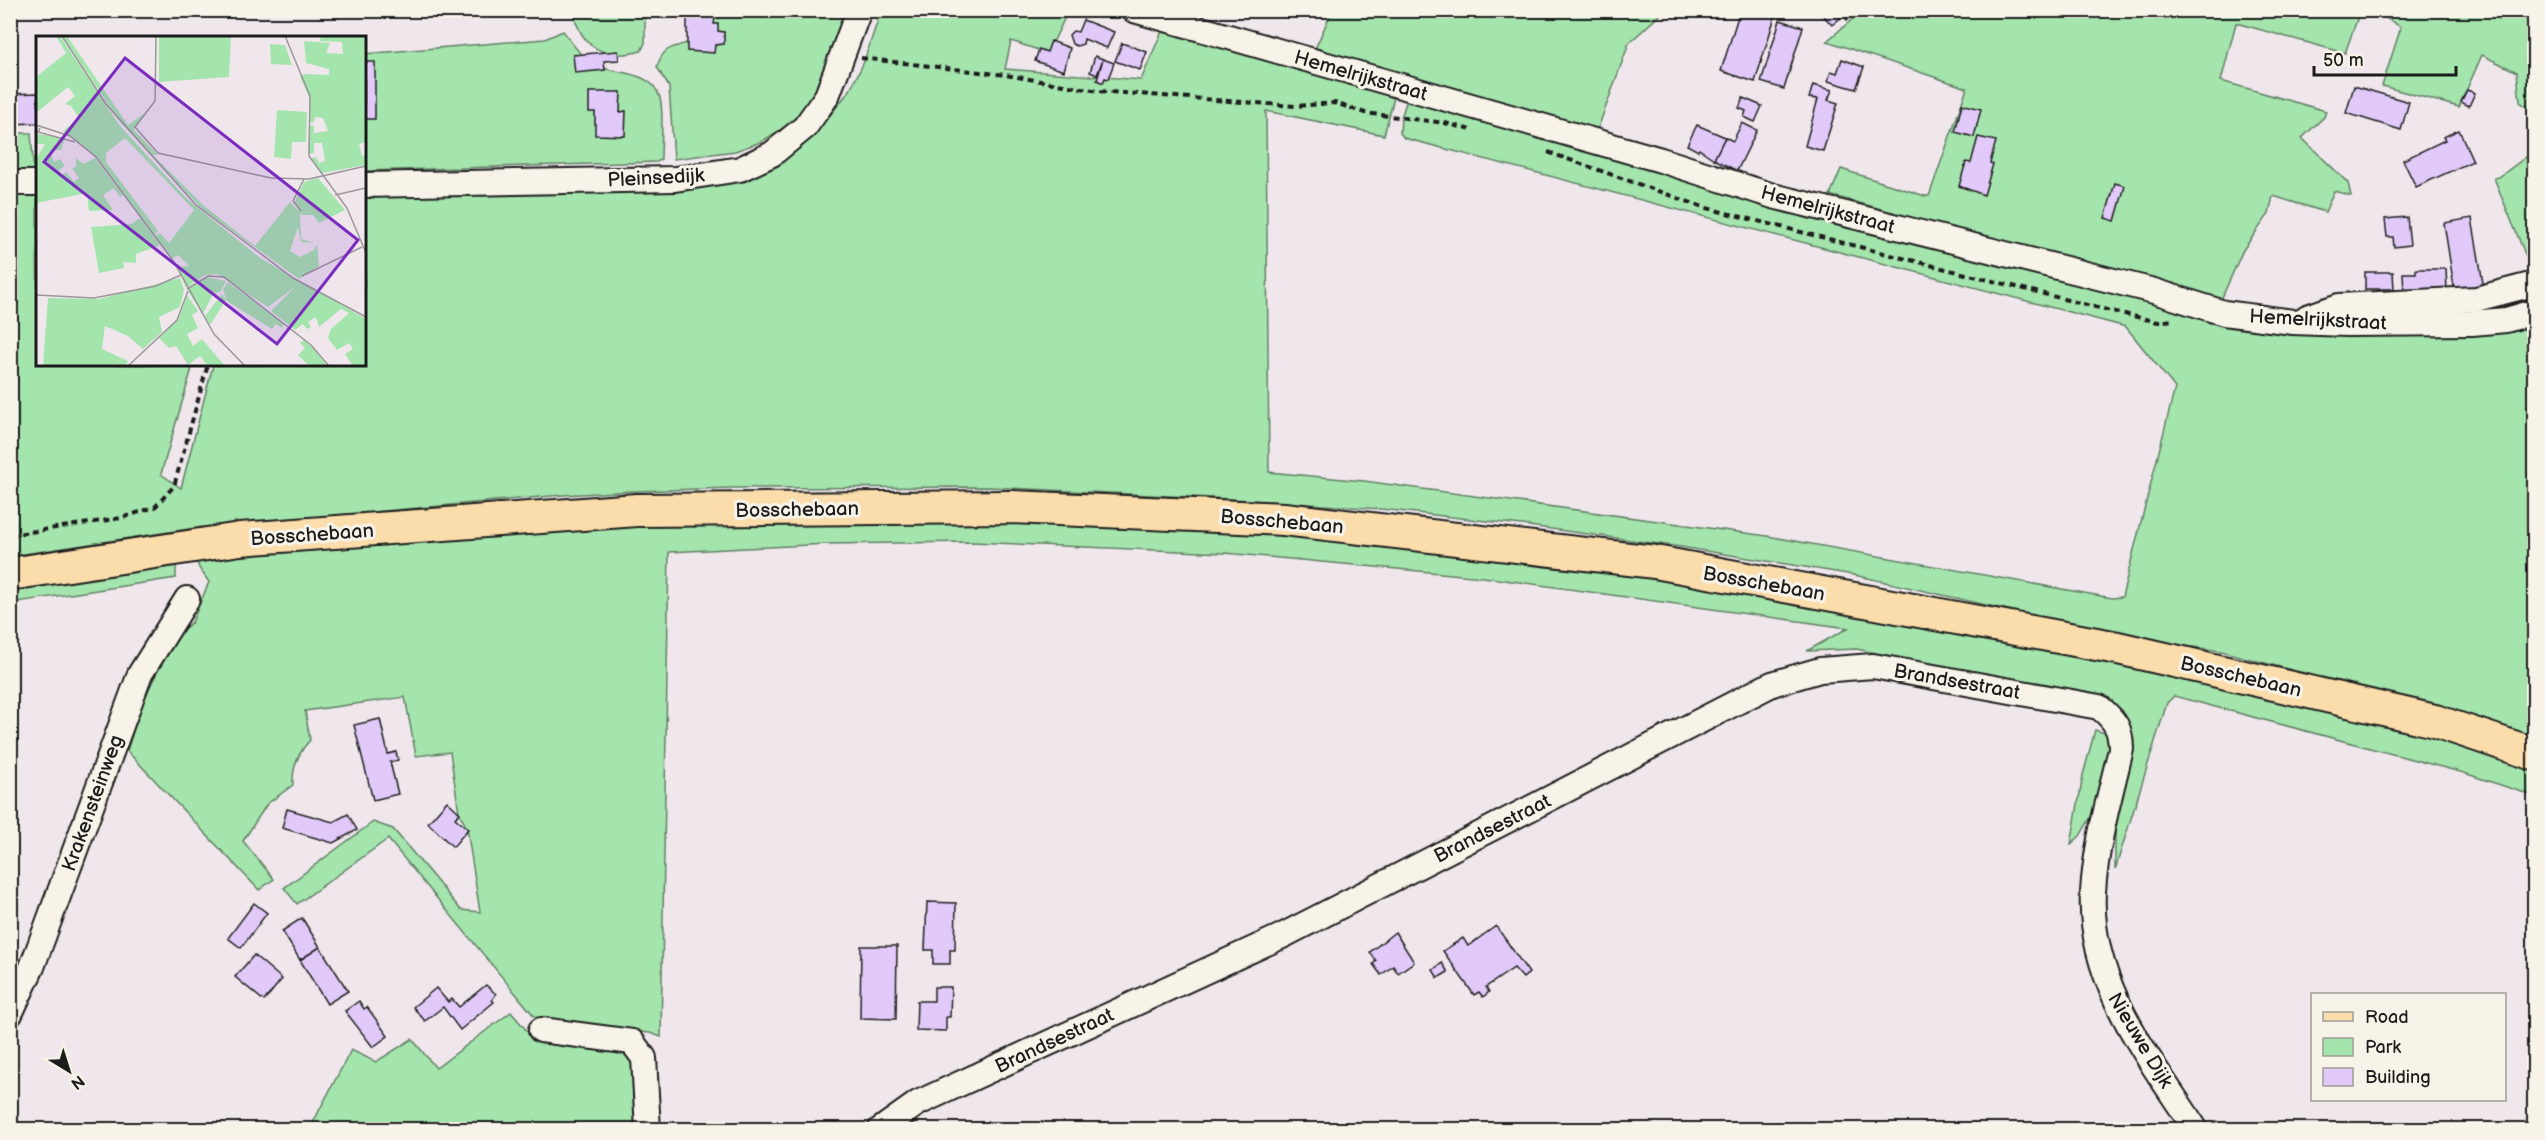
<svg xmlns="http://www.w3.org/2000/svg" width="2545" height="1140" viewBox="0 0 2545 1140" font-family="'Balsamiq Sans',sans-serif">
<rect width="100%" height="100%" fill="#f0e7ed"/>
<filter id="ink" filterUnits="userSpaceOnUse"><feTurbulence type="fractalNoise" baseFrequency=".0167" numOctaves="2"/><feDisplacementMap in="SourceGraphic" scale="12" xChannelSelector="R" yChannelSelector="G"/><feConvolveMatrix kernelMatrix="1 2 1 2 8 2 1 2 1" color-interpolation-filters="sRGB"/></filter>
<g filter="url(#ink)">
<g fill="#a4e4ad" stroke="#608064" stroke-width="1.5">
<polygon points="2080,10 2091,19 2099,10 2360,11 2345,53 2236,23 2221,81 2326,111 2324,117 2302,138 2348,183 2351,196 2334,191 2325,212 2273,196 2269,214 2243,250 2220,302 1830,195 1841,169 1925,196 1929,196 1967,88 1827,41 1862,11"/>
<path d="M573,11H645V43L641,51C605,61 581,48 573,11Z"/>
<path d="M692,11H867L855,42L796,120L761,142L735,151L674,159L669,87L657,67C663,47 671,48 690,42Z"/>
<polygon points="881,11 1068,11 1048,53 1011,41 1005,69 1141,80 1165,24 1396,90 1384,135 1266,111 1269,472 1364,481 1767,536 2112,598 2122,597 2175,388 2126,327 1404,138 1400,133 1401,118 1409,93 2203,315 2209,323 2469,329 2534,327 2534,736 2221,651 2137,639 1854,575 1681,547 1522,525 1381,509 1252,500 989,487 732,488 635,491 563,495 195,528 11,556 10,191 37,192 38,364 193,365 161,474 181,488 213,365 364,364 365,189 698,178 801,141 828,118 850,90 863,64"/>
<polygon points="1332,11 1664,11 1629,43 1597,131 1314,51"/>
<polygon points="2374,11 2534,11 2534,112 2520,102 2517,72 2482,55 2459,107 2382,86 2401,27"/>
<path d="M563,31C571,41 580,56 591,63C612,76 652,68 660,98C664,112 661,143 661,159L657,162L365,171L364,54L545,39Z"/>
<polygon points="10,133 31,133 34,176 11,175"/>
<polygon points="2534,151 2534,276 2494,178 2499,177"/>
<path d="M952,511L1529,551L2122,658L2534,762V796L2464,773L2174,696L2167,703L2115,870V817L2129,741L2095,700L1857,649L1807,651L1848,628L1483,577L1225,553L970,542L828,544L669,552L661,1037L650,1033L540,1023L388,839L297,904L284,888L373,822L393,829L461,910L480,912L467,829L459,812L450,752L416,756L405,697L305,711L310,740C298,753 292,767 293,785L267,804L243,841L274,879L259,890L127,751L142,703L171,644L178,634L192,622L209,582L199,568L196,559L453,527Z"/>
<polygon points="168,555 176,567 176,578 11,603 11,579"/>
<polygon points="2095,730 2112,735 2104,794 2080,836 2071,844 2083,775"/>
<polygon points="511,1012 533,1038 632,1051 637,1129 309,1130 351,1050 376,1062 412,1039 436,1068"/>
</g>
<g fill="#e1cafa" stroke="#1c1c1c" stroke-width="1.5">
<polygon points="687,10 715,10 714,14 718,15 718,18 715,18 714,24 718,24 718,31 724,32 724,44 715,45 714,53 687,51 687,17 683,15"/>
<polygon points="1740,10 1777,10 1755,82 1721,71"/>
<polygon points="1858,10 1847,20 1844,15 1832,25 1819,11"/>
<polygon points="1083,20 1114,32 1107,48 1084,39 1083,44 1077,46 1072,44 1069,35 1073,31 1078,32"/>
<polygon points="1780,20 1803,27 1784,89 1761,82"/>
<polygon points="1051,41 1070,48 1064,71 1035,61 1039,49 1047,52"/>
<polygon points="1122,43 1147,52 1140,70 1115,61"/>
<polygon points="618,51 619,60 604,61 605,70 575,73 573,55"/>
<polygon points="1095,56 1103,59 1097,75 1090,72"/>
<polygon points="1103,59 1114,63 1108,79 1105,78 1103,83 1097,80"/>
<polygon points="1842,59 1864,67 1856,89 1828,81 1831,71 1837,73"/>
<rect x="364" y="62" width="11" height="57"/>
<polygon points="1813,85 1832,90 1828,100 1838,103 1823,151 1805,146 1818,99 1809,98"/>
<polygon points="2354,86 2409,102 2401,130 2346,113"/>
<polygon points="2467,90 2475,93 2469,106 2461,102"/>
<polygon points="589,92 621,92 620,112 626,111 625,136 595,135 595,112 589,112"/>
<polygon points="38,93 38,123 10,124 10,94"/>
<polygon points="1743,98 1762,106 1755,122 1744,117 1746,111 1739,108"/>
<polygon points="1962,104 1981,109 1974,137 1955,132"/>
<polygon points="1742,123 1757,130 1737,171 1714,159 1725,137 1733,141"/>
<polygon points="1697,125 1725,137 1714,159 1699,149 1698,151 1687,145"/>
<polygon points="2459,130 2473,161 2416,187 2403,160 2445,140 2443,137"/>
<polygon points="1978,137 1996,141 1990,163 1993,164 1984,195 1959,186 1966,162 1971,163"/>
<polygon points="2115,183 2125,186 2115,221 2105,218"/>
<polygon points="2407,217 2410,245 2394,247 2393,237 2387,237 2385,219"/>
<polygon points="2472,218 2484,289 2455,293 2444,223"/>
<polygon points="2416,269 2446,269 2447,291 2404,293 2403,273 2416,273"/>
<polygon points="2365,272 2393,272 2394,289 2365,289"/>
<polygon points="380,719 388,754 396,752 398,760 390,762 398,794 373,800 354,725"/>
<polygon points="447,801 460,813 455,818 468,829 453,847 428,823"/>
<polygon points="287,809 333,822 348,814 357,830 333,843 282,828"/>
<polygon points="927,902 956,903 955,950 950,950 950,964 933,964 933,950 925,950"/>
<polygon points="254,903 267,913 241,948 228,938"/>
<polygon points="302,918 320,947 300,960 282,931"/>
<polygon points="1496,926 1529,973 1523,978 1514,968 1486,987 1489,992 1483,997 1479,992 1474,995 1443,951 1463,938 1468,946"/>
<polygon points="1395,932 1414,962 1398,973 1393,966 1381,975 1373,964 1376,961 1370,952"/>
<polygon points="861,946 897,946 896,1019 860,1018"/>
<polygon points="320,947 348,991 327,1004 300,960"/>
<polygon points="254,955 282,979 264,1001 235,977"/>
<polygon points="1442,963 1448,972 1438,978 1433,970"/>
<polygon points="486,985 496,994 492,1000 494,1002 460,1030 443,1007 425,1021 413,1007 436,988 448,1002 452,999 459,1007"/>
<polygon points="934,987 951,987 950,1017 946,1017 946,1031 916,1030 917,1001 934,1001"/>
<polygon points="359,1001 364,1009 367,1007 388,1036 373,1047 345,1011"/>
</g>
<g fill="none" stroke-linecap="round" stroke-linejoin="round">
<g stroke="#1c1c1c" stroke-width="28">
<g id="minor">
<polyline points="1134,10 1661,160 1773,196 2154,291 2224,313 2293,322 2347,324 2472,323 2506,320 2534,312"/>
<polyline points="10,183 38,183"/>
<polyline points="364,185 675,179 740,169 772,154 805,127 827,96 859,10"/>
<polyline points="2307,317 2339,306 2476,299 2534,284"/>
<polyline points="10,1014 32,967 140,674 187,599"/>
<polyline points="541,1030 632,1042 644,1058 648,1130"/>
<path d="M880,1130L918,1103L1282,936L1772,684L1820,670L1873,666L2099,707C2115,720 2121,729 2121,749C2110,796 2096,843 2093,892C2088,983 2149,1057 2196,1130"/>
</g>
</g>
<g stroke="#1c1c1c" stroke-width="36">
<polyline id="major" points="10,574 240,539 637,510 1012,507 1284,519 1655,562 2118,648 2435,721 2534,754"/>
</g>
<g stroke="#1c1c1c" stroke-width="4" stroke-dasharray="6 4.5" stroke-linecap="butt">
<polyline points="861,58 1006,75 1098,91 1295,106 1335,103 1365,113 1445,123 1471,130"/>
<polyline points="1548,152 1703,207 2091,306 2158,322 2173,320"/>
<polyline points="10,535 121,518 155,507 174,486 208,364"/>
</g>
<use href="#minor" stroke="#f7f3e8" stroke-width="24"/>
<use href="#major" stroke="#fbddab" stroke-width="32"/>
</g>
</g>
<g text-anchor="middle" stroke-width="6" stroke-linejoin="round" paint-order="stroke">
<g font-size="20" fill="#1c1c1c" stroke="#f7f3e8">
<text transform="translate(1361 75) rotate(16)" y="7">Hemelrijkstraat</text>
<text transform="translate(656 177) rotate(-3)" y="7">Pleinsedijk</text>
<text transform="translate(1828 209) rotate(15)" y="7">Hemelrijkstraat</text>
<text transform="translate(2318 319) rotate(3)" y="7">Hemelrijkstraat</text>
<text transform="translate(797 509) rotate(-1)" y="7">Bosschebaan</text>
<text transform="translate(1282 521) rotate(5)" y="7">Bosschebaan</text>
<text transform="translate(312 534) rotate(-4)" y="7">Bosschebaan</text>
<text transform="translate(1764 583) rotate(10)" y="7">Bosschebaan</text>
<text transform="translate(2241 676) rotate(13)" y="7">Bosschebaan</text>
<text transform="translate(1957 681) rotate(10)" y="7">Brandsestraat</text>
<text transform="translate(92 803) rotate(-70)" y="7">Krakensteinweg</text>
<text transform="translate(1492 828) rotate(-27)" y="7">Brandsestraat</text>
<text transform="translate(1054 1040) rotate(-25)" y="7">Brandsestraat</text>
<text transform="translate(2141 1040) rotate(59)" y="7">Nieuwe Dijk</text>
</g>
</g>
<g transform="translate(36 36)">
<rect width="330" height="330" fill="#f0e7ed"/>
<path d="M20,0H24L84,90L151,163L224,222L330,283V330H317L309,318L317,313L313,307L301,314L292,302L295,293L313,277L305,273L283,291L280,281L272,286L275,291L271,293L267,288L259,294L235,275L259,251L232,271L181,238L169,239L150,252L142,231L153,230L142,219L136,223L119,200L124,197L133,207L158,174L89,102L70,117V126L122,195L118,199L62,123L27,95L43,82L35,70L29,68L39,60L32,51L0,77V41L30,17ZM27,0H31L92,89L109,77L98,94L122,119H117L168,170L219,210L254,166L264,176L265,203L278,207L265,206L262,191L254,215L264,221L278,214L281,208L283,230L263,243L166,173L83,85ZM123,0H195L193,41L123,46ZM285,0H330V106L323,108L326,120L330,119V129L286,137L274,122L280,121L283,127L289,125L286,107H278V117L272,118L273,90H278V97L292,95L287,82L279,81L278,86L273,87V61L264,41L268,38L293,39V33L270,27L268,5L294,7L290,17L307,18L306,6L284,5ZM234,8L249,9L256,29L235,28ZM241,74L271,76L270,106H256L255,123L238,121ZM1,98L29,102L25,114H16V122L18,126L24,123L29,130L23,134L25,139L30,136L38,146L43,142L36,132L40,131V122L47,128L59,122L87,159L84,161L78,152L67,159L77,174L53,175L51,157L0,167V123L9,108H0ZM282,142L309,174L283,187L277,179H266L258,167L268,146ZM104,182L124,209L100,218V227L87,226L88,232L63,237L55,191L95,188ZM170,241L190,245L185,255L177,258L167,278L151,254ZM144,242L148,254L144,271L123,281L126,296L107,313L92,300L69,290L66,313L92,325L89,330H7L12,262L63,263ZM192,246L248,288L246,292L240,288L236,293L191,265L187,254ZM186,258L190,264L174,289L169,280ZM151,259L162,275L156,279L162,292L151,298L157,310L166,303L189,330H172L164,320L152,329L140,310L133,312L123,302L143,282ZM268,304L278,313L291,330H273L262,319L269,312L264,307Z" fill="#a4e4ad"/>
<path fill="none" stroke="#9b9699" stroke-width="1.5" d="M26,0L70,68L160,169L257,242L330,281M120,0L119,65L99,91L122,117L235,142L273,143L330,130M249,0L274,60L273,120L311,172L330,217M0,89L34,100L60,121L138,226L178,298L209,330M4,92L2,96L39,106M299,159L330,152M265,175L257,165L268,143M266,240L326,211M151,253L172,240L188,241L275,309L293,330M0,259L58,262L120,250L145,239M92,330L141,284L152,255"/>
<path fill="#7b2cbf" fill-opacity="0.15" stroke="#7b2cbf" stroke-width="3" d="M89,22L322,204L241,308L8,126Z"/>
<rect width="330" height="330" fill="none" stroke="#1c1c1c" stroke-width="3"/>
</g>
<rect width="2545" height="1140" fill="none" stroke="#f7f3e8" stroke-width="36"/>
<rect x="18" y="18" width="2509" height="1104" fill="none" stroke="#1c1c1c" stroke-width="2" filter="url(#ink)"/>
<rect x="2311" y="993" width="195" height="108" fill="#f7f3e8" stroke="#9f9d96" stroke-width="1.5"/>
<rect x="2323" y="1012" width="30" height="9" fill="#fbddab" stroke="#9f9d96" stroke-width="1.5"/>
<text x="2365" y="1023" font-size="18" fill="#1c1c1c">Road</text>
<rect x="2323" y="1038" width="30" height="18" fill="#a4e4ad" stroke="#9f9d96" stroke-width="1.5"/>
<text x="2365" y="1053" font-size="18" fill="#1c1c1c">Park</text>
<rect x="2323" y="1068" width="30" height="18" fill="#e1cafa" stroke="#9f9d96" stroke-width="1.5"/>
<text x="2365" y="1083" font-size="18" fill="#1c1c1c">Building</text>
<g transform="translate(69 1071) rotate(142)" stroke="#f7f3e8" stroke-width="4.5" paint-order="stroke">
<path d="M0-4.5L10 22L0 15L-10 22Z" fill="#1c1c1c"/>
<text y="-9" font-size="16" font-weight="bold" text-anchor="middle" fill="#1c1c1c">N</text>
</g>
<path d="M2314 66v9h142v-9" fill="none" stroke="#1c1c1c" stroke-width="3"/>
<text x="2323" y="66" font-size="18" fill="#1c1c1c" stroke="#f7f3e8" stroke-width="4.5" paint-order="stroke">50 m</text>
</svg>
